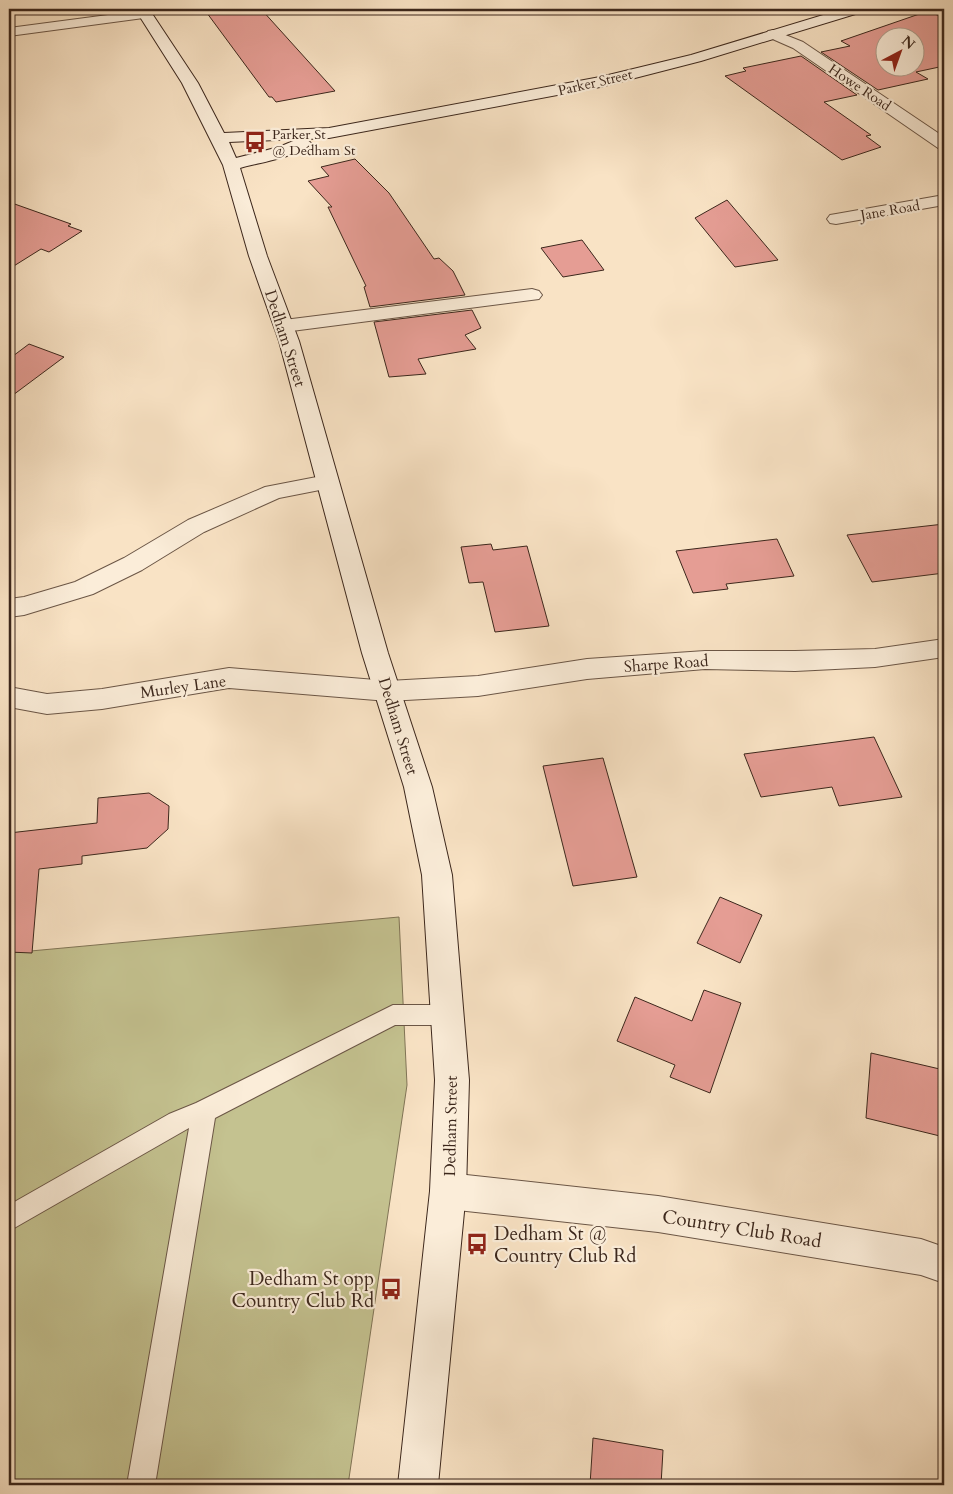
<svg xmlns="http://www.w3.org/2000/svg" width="953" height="1494" viewBox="0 0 953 1494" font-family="Cardo,serif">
<rect width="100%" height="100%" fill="#f9e3c5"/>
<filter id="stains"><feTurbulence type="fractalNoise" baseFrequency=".004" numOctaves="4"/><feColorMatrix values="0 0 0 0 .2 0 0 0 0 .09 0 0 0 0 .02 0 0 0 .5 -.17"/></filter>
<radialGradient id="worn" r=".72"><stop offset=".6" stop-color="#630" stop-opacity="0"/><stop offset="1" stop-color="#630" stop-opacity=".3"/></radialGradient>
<polygon fill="#c4c290" stroke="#807456" points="399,917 407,1085 348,1485 9,1485 9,953"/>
<g fill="#e59d94" stroke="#3c271c" fill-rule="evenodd">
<polygon points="204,9 261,9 335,91 276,102 272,97 269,97"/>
<path d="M928,11L944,18V66L916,72L928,79L878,90L821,52L850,46L841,41ZM886,38H916V68H886Z"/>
<polygon points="801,56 857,95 824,102 871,135 866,136 881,147 842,160 725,76 746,71 743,68"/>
<polygon points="355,159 389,193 434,259 439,258 453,271 465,295 370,307 364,287 366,286 328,207 332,207 308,181 329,176 321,167"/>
<polygon points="727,200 778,260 735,267 695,218"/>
<polygon points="9,202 71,224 68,226 82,231 49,252 41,249 9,269"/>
<polygon points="582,240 604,270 563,277 541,248"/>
<polygon points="472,310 481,328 465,335 476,349 418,359 426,374 389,377 374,322"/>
<polygon points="29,344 64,357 9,398 9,359"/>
<polygon points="944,524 944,573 872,582 847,535"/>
<polygon points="777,539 794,576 726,584 728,589 693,593 676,551"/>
<polygon points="491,544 493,550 527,546 549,626 495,632 483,582 469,583 461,547"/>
<polygon points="874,737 902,797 839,806 832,787 761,797 744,754"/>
<polygon points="603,758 637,877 573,886 543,766"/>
<polygon points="149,793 169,806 168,829 147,848 82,856 82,864 39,869 32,953 9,952 9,833 97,823 98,798"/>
<polygon points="720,897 762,915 740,963 697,943"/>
<polygon points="704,990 741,1003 710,1093 670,1077 675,1065 617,1041 635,997 692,1021"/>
<polygon points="871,1053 944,1070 944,1137 866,1118"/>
<polygon points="593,1438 663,1450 661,1485 590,1485"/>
</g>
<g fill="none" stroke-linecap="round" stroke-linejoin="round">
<g stroke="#6b5646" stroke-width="2">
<polygon id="lane" points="393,1005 448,1005 456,1008 459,1015 456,1022 448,1025 395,1025 215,1118 155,1485 127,1485 189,1128 9,1231 9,1205 169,1114 196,1103"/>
</g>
<g stroke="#6b5646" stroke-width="2">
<g id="street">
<polygon points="146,10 151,11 153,14 151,17 9,36 9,28"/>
<polygon points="773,30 803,42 944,137 944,149 938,148 793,48 768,37 766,34 768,31"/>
<polygon points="944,195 944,205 836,224 830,223 827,219 830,215 836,214"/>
<polygon points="532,289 539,291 542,295 539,299 284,332 277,330 274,326 277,322 284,320"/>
<polygon points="327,475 335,477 338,482 335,487 279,498 204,532 142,570 93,594 24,615 9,617 9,599 24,597 75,582 124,558 188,520 265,487"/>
<polygon points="944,639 944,657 875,667 795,671 705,669 587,679 478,696 388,701 229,688 102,709 47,714 9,707 9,687 47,694 102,689 229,668 388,681 478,676 587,659 705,651 795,651 875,649"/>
<polygon points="448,1173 658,1196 921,1239 944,1247 944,1283 921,1275 658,1232 448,1209 435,1204 430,1191 435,1178"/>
</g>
</g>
<g stroke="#3c271c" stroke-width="2">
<path id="secondary" d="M135,9H149L198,83L224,133L329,128L600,77L691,55L843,9H864L862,12L701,61L600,87L329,138L306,139L311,143C302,156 257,163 240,168L267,256L299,341L388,653L432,787L452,875L469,1080L466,1191L438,1485H398L430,1191L435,1080L422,875L404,787L362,653L279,341L249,256L223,165L182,83ZM298,139L279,147L236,158L229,142Z"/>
</g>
<use href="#lane" fill="#fbedd9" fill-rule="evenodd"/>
<use href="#street" fill="#fbedd9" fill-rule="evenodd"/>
<use href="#secondary" fill="#fbedd9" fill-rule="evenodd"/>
</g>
<defs>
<g id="bus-bare" transform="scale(1.725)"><path d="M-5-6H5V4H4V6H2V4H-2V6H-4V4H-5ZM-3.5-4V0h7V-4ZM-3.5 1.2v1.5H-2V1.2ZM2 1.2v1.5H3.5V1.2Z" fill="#8f2418" stroke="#fbedd9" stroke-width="2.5" paint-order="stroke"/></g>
</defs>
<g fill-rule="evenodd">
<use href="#bus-bare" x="255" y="142"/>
<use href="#bus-bare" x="477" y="1244"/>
<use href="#bus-bare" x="391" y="1289"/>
</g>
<g text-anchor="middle" stroke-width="4.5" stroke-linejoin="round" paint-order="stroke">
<g font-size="14" fill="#3c271c" stroke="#fbedd9">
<text transform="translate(595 82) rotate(-13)" y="5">Parker Street</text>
<text transform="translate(860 87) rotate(34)" y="5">Howe Road</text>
<text transform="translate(890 210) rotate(-10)" y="5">Jane Road</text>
</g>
<g font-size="14" fill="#3c271c" stroke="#fbedd9" text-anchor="start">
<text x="272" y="139">Parker St<tspan x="272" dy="16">@ Dedham St</tspan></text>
</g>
<g font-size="16" fill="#3c271c" stroke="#fbedd9">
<text transform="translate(286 338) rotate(72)" y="6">Dedham Street</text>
<text transform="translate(666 663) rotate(-4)" y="6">Sharpe Road</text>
<text transform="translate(183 686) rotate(-8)" y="6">Murley Lane</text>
<text transform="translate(399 726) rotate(73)" y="6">Dedham Street</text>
<text transform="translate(450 1126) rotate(-89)" y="6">Dedham Street</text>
</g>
<g font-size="19" fill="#3c271c" stroke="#fbedd9">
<text transform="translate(742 1228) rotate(9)" y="7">Country Club Road</text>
</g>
<g font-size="19" fill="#3c271c" stroke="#fbedd9" text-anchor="start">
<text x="494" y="1240">Dedham St @<tspan x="494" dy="22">Country Club Rd</tspan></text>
<text x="374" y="1285" text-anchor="end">Dedham St opp<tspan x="374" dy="22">Country Club Rd</tspan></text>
</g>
</g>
<rect width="953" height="1494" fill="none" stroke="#f9e3c5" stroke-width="30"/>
<rect x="10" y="10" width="933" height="1474" fill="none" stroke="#3c271c" stroke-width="2.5"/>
<rect x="15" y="15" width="923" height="1464" fill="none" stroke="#3c271c"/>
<g transform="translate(900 52) rotate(41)"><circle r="24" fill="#fbedd9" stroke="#af9e8d"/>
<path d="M0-4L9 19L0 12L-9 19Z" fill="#8f2418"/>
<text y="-8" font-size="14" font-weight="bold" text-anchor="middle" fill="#3c271c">N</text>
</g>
<rect width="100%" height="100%" filter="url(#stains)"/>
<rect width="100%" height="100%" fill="url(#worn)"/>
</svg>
